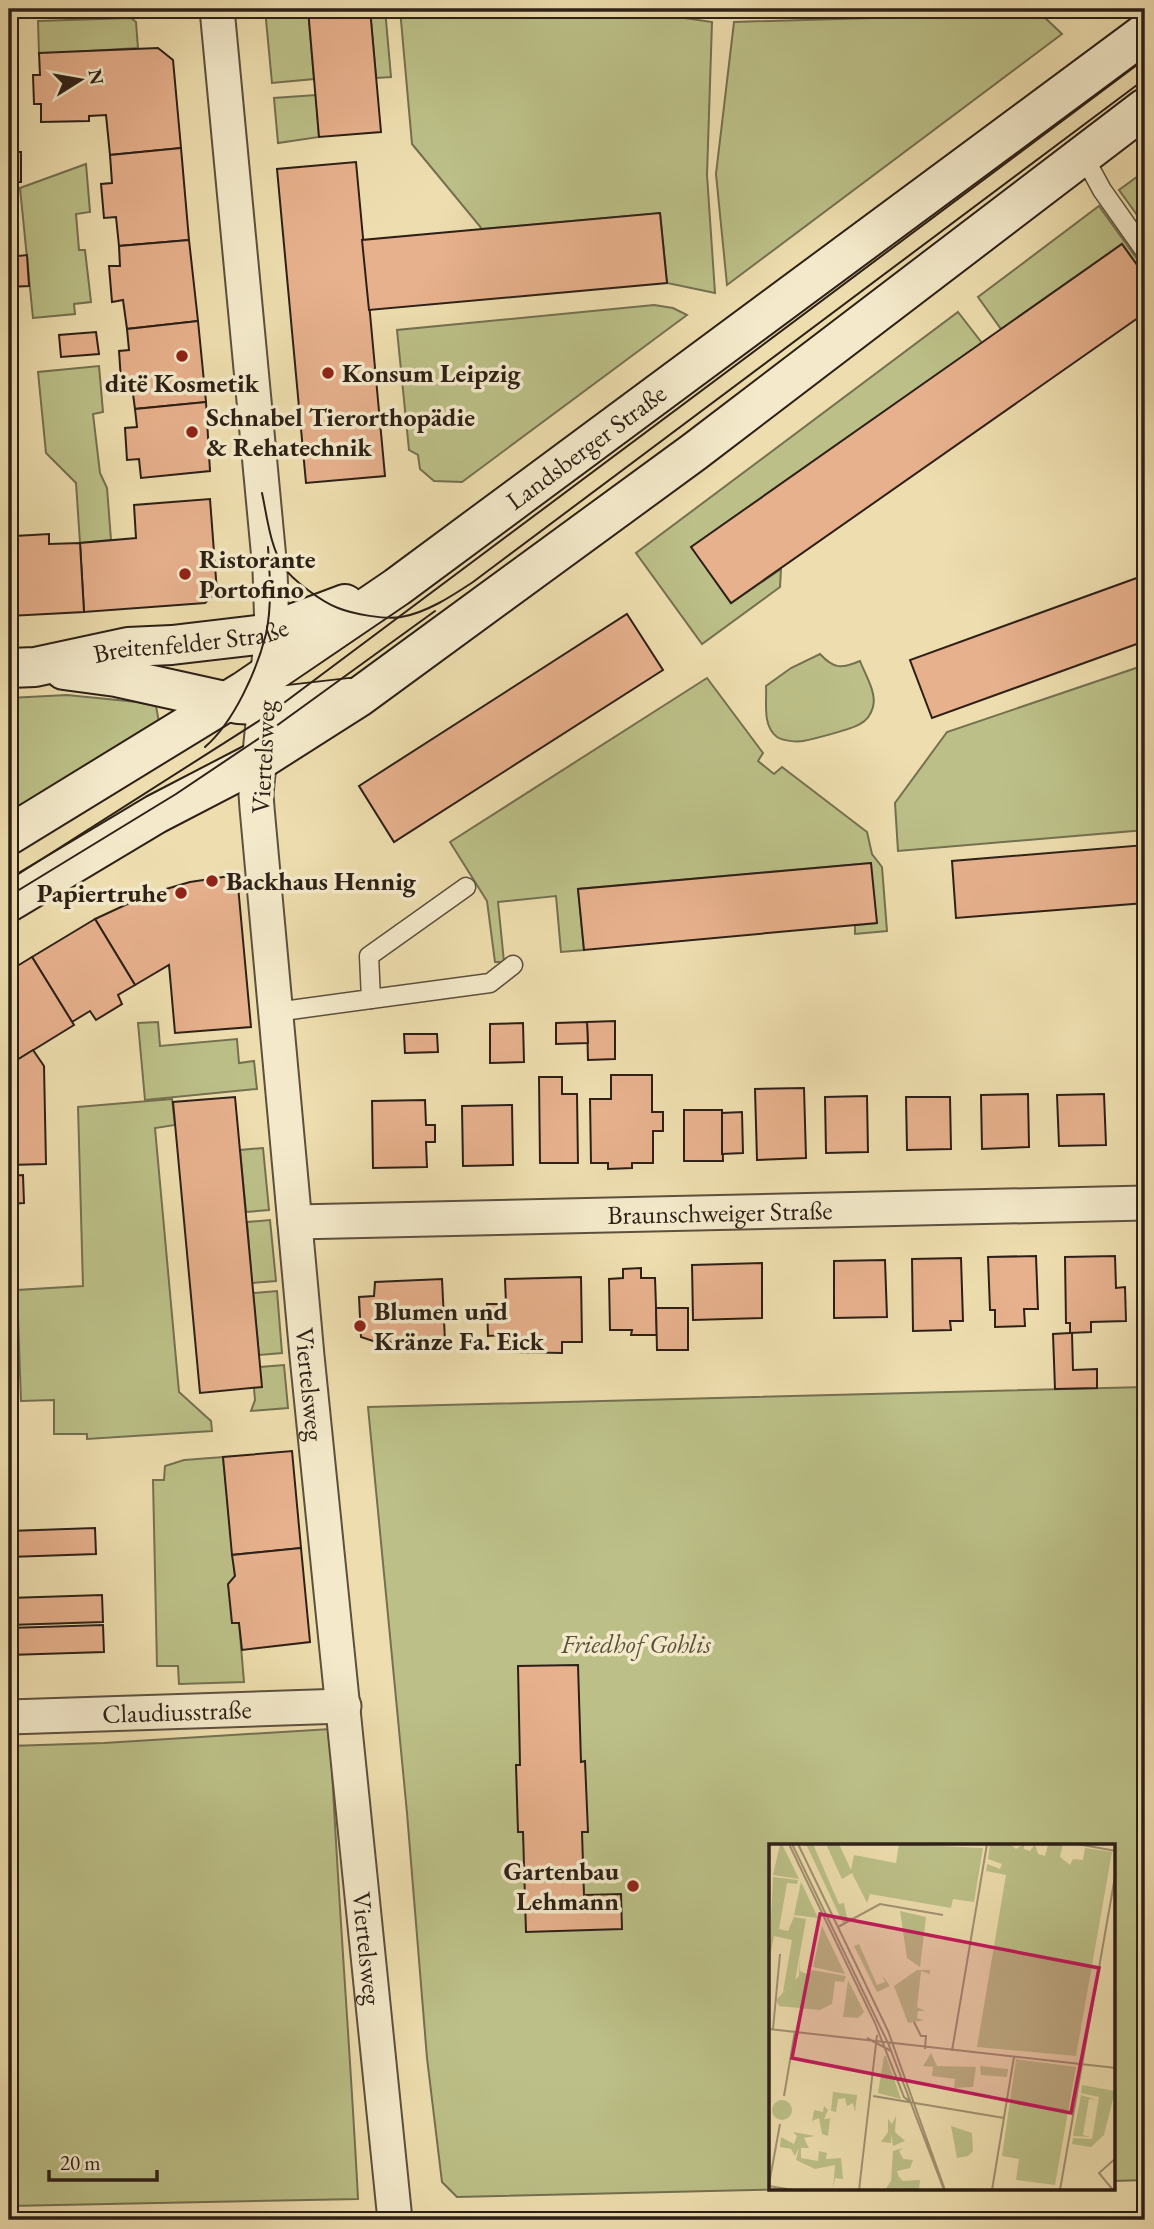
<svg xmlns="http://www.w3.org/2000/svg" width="1154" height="2229" viewBox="0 0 1154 2229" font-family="'EB Garamond',serif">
<rect width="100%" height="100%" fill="#eedeaf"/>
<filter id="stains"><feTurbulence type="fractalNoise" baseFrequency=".00286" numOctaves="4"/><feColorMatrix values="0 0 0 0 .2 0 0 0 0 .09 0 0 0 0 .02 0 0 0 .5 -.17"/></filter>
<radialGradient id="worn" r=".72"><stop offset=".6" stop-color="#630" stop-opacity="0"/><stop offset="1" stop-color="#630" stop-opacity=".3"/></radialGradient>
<g fill="#bcc088" stroke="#747050" stroke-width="2">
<polygon points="265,9 308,9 314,79 272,83"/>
<polygon points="370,9 385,9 391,77 376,78"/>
<polygon points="400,9 666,9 671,16 712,22 707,175 715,293 667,283 660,213 482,229 412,144"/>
<polygon points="1040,13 1062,34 727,285 716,174 734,22"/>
<polygon points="131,18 136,22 138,48 39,54 38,21"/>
<polygon points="316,95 319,137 278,143 274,98"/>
<polygon points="86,164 90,212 76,214 79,250 85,250 91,302 74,304 75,314 33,318 20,188"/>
<polygon points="1145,171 1145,226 1119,190"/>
<polygon points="1099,206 1145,270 1145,276 1122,244 1001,329 978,297"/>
<polygon points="654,305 673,308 687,315 462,482 434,481 420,469 418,455 409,450 397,330"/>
<polygon points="958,312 982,343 692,547 731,603 781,569 780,587 702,644 636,553"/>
<polygon points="99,366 103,412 93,414 100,473 107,488 111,540 80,543 76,483 46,453 38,372"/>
<path d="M820,654C834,669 841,669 860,661C865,674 877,693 873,707C871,714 866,721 860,724C852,729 814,739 803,741C796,742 783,741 777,737C762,726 767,702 766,686L791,668Z"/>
<polygon points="1145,665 1145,830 898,851 895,803 947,732"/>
<polygon points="707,678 763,753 758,761 774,774 782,767 867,832 872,854 882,867 887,931 855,934 855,925 876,923 870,863 578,889 584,950 561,952 556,896 498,902 504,962 495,962 487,901 450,842"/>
<polygon points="67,695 137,702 156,706 159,722 9,814 9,698"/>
<polygon points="158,1022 160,1046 237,1039 239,1063 254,1061 257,1089 145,1100 138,1023"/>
<polygon points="172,1099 175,1125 155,1128 179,1392 211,1421 212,1431 87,1439 87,1434 54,1434 54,1400 21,1401 17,1290 83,1286 78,1107"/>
<polygon points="263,1148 269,1210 246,1212 240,1150"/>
<polygon points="270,1220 276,1281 252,1283 247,1222"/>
<polygon points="277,1291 282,1353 259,1355 253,1293"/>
<polygon points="284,1365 288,1408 251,1411 255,1400 254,1388 260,1367"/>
<polygon points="1145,1387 1145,2180 1114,2181 1114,1846 771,1846 771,2189 793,2189 457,2197 442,2182 427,2058 407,1813 368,1407"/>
<polygon points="223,1457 235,1576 232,1623 239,1623 244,1682 179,1684 178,1666 157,1666 153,1480 164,1480 165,1466 184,1460"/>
<path d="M330,1729C337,1886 350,2043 358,2199L9,2206V1746L104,1743Z"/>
</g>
<g fill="#e7b18d" stroke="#2d2017" stroke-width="2">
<polygon points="308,9 370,9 381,132 319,137"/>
<polygon points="158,48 173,60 181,148 110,155 106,115 89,116 89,121 41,122 41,104 34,104 33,75 40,75 39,53"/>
<polygon points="181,148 189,240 119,246 116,217 104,218 101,184 112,183 110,155"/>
<rect x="9" y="152" width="12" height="30"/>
<polygon points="356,162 385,476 306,483 277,169"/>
<polygon points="660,213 667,283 369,310 362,240"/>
<polygon points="189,240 198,321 127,329 123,300 112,302 109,266 120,266 119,246"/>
<polygon points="1122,244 1145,276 1145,313 731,603 691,547"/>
<polygon points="27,255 29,286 9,287 9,257"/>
<polygon points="198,321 206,402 135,409 131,379 121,380 119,351 129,350 127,329"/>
<polygon points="96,332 99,354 61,357 59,335"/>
<polygon points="206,402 210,471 141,478 139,459 127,460 125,428 137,427 135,409"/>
<polygon points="210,499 217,592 205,603 84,612 80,543 136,538 134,505"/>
<polygon points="49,534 49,544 80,543 84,612 9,616 9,547 15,546 15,536"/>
<polygon points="1145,575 1145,641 932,718 910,660"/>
<polygon points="627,614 663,670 394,842 359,786"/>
<polygon points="1145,845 1145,903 956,918 952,861"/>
<polygon points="871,863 877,923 584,950 578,889"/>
<polygon points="237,875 251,1027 175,1033 169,965 135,985 95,919 149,894 190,882"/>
<polygon points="95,919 135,985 118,995 122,1004 96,1020 90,1011 72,1022 32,957"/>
<polygon points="32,957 74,1025 9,1065 9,971"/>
<polygon points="615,1021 615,1059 588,1060 587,1022"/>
<polygon points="587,1022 588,1043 556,1044 556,1023"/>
<polygon points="523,1023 524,1062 490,1063 490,1024"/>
<polygon points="404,1034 437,1034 438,1052 405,1053"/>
<polygon points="33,1050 44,1066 46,1164 9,1165 9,1065"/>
<polygon points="611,1075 652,1075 652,1112 663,1112 663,1131 653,1131 653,1163 632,1163 632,1168 608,1169 608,1163 591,1163 590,1099 611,1099"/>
<polygon points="1137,1076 1145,1076 1145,1145 1138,1146"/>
<polygon points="539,1077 562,1077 562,1094 577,1094 578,1163 540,1163"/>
<polygon points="804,1088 806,1158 757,1160 755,1089"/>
<polygon points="1028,1094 1029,1147 982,1149 981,1095"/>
<polygon points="1104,1094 1106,1145 1059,1146 1057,1095"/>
<polygon points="867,1096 868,1152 826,1153 825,1097"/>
<polygon points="235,1097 262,1387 200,1393 173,1102"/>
<polygon points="906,1097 950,1097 951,1149 907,1150"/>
<polygon points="425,1100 426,1125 435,1125 435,1142 426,1142 427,1167 373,1168 372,1101"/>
<polygon points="512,1105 513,1165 463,1166 462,1106"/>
<polygon points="684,1110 722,1110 723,1161 684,1161"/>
<polygon points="742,1112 743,1153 722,1154 722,1113"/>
<polygon points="23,1175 24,1203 9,1204 9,1176"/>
<polygon points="1036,1256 1038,1309 1024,1309 1025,1326 995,1327 995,1310 990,1310 988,1257"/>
<polygon points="1115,1256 1116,1288 1125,1287 1126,1321 1091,1322 1091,1332 1070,1333 1070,1323 1066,1323 1065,1257"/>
<polygon points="961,1258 963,1321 950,1321 951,1330 913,1331 912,1259"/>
<polygon points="885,1260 887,1317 834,1318 834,1261"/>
<polygon points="762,1263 762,1318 693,1320 692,1265"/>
<polygon points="641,1268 641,1278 655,1278 657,1335 631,1335 632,1330 610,1330 609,1279 623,1278 623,1269"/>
<polygon points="581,1277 582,1342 562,1342 562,1353 505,1352 504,1335 488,1336 487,1304 506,1304 505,1279"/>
<polygon points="442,1279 445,1341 376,1342 361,1337 359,1297 374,1296 375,1282"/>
<polygon points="656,1308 688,1308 688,1350 657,1350"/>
<polygon points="1070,1333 1072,1333 1073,1370 1097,1369 1097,1388 1055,1389 1053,1334"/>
<polygon points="292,1451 301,1548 232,1555 223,1457"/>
<polygon points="95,1528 96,1554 9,1557 9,1531"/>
<polygon points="301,1548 310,1642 242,1650 239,1623 232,1623 228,1584 235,1576 232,1555"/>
<polygon points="102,1595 103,1622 9,1625 9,1598"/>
<polygon points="103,1625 104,1652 9,1655 9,1628"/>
<polygon points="578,1665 581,1762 585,1761 588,1832 582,1832 584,1895 621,1894 622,1929 526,1932 523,1832 518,1832 516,1765 520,1765 518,1666"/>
</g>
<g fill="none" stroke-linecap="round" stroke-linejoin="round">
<g stroke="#5d503d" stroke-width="21">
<g id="service">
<polyline points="1083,155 1102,190 1145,251"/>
<polyline points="371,999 490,983 513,965"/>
<polyline points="276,1012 371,999 369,956 466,887"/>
</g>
</g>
<g stroke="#5d503d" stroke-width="37">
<g id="minor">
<path id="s1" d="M217,9L270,570L272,631L256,794L257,808L307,1356L395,2220"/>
<path id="s2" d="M295,1222L1145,1203"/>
<path id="s3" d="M9,1717L344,1706"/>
</g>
</g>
<g stroke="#2d2017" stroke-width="42">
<g id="secondary">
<path id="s4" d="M9,668L35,667L128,647L172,645L265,634L345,604"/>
<polyline points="64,670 116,677 238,704 280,706 350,698"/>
<path id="s5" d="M9,835L244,691L397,587L1145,33"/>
<polyline points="9,902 156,814 260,760 359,697 694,452 1145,108"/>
</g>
</g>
<use href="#service" stroke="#f4eacb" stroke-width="18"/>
<use href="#minor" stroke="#f4eacb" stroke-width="33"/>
<use href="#secondary" stroke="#f4eacb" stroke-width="38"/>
<g stroke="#2d2017" stroke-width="2">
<path d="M262,493C267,516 270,546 283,566C292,580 322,602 338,608C353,614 386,620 401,617C426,613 452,596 473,582L1145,79"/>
<path d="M205,747C234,722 257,670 266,634C272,606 270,575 268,547"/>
<polyline points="9,880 265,717 1145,59"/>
<polyline points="9,896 176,794 261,737 435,611"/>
</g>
</g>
<g fill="#8f2418" stroke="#f4eacb" stroke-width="2.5">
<circle cx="182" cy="356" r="7"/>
<circle cx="328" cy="373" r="7"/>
<circle cx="192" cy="432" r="7"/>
<circle cx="185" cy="574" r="7"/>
<circle cx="212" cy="881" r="7"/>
<circle cx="181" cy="893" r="7"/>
<circle cx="360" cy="1326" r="7"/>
<circle cx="633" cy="1886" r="7"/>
</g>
<g text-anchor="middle" stroke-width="7" stroke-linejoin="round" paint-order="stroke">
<g font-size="26" font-weight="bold" fill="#2d2017" stroke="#f4eacb" text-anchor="start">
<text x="342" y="382">Konsum Leipzig</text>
<text x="182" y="392" text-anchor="middle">ditë Kosmetik</text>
<text x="206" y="426">Schnabel Tierorthopädie<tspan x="206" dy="30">&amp; Rehatechnik</tspan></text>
<text x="199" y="568">Ristorante<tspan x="199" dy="30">Portofino</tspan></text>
<text x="226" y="890">Backhaus Hennig</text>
<text x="167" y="902" text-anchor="end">Papiertruhe</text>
<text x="374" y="1320">Blumen und<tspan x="374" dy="30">Kränze Fa. Eick</tspan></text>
<text x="619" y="1880" text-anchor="end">Gartenbau<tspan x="619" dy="30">Lehmann</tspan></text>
</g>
<g font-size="26" fill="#2d2017" stroke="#f4eacb">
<text dy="9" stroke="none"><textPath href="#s5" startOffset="696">Landsberger Straße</textPath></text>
<text dy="9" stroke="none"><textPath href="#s4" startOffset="184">Breitenfelder Straße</textPath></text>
<text transform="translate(263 757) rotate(-87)" y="9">Viertelsweg</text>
<text dy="9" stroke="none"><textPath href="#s2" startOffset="425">Braunschweiger Straße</textPath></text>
<text dy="9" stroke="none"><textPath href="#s1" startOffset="1381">Viertelsweg</textPath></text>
<text dy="9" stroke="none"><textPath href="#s3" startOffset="168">Claudiusstraße</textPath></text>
<text dy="9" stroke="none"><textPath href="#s1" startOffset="1948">Viertelsweg</textPath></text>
</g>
<g font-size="26" font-style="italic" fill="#585039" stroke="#f4eacb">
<text x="636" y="1653">Friedhof Gohlis</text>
</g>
</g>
<g transform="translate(769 1844)">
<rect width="346" height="346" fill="#eedeaf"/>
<path d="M11,0H13L30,35L4,31ZM37,0H44L70,60L75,59L78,74L88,73L74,79ZM57,0H70L82,26L85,11L127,19L130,0L214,4L205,58L184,55L182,64L101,50L98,59L83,29L73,35ZM221,0H241L247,5L255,0V5L261,7L266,0L269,10L276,12L279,1L275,0H294L291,13L301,21L304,15L314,16L316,4L343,8L307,212L208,203L237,31L217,27L218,20L231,25L233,20L219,15ZM4,33L29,36L28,40L18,39L10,85L19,87L25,73L37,75L26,137L14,148L23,96L5,92L0,118ZM32,38L49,74L25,71ZM131,67L157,73L151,123L138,114ZM53,82L76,130L44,123ZM90,100L108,141L116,138L113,131L121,142L108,148L85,102ZM31,115V127L40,131L43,126L77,132L75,138L66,137L63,160L51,166L10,162L7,156L30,132ZM148,126H161V130L152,127L148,163L156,167H149L148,174L155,176L139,179L125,142ZM79,136L95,168L89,174L74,173ZM162,209L168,222L207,223L204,243L185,244L186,235L163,232L164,223L154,222ZM115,212H117L132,255L109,249ZM247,215L307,223L286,341L247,336L250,315L233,312ZM211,222L239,225L238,233L212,231ZM313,241L346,247L335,291L322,303L303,300L304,294L323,295L330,253L312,249ZM64,248L88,251L86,268L84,259L78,262L76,254L69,255L67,268L62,267ZM312,251L328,256L320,255L314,291L321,293L304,292ZM3 266a10 10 0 1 1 20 0a10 10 0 1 1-20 0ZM55,262L59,266L55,275L67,274L61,275L59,292L53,290L50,274L43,277L45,266L54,268ZM127,272L126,288L136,297L124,302L122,290V299L112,298L119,288V275L123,280ZM182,282L203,289L204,307L199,312L188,314ZM24,288L46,292L35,294L40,304H32V314L49,317L50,307L58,309L57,315L72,314L74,335L66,334L64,346L66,321L46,325L27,316L30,304L26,312L22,305L11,303L12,293L25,300L28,292ZM134,304L130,307L134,315L144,316L141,324L128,327L130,333L134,337L151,336L150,346H116L122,337L124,307Z" fill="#bcc088"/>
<path fill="none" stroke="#a19272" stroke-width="2" d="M20,0L106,179L135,253L143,259M23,0L119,199L175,346M29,0L119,187L176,346M308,0L347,7M69,83L111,60L174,71M145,178L152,192H157L156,205M0,185L347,224M4,185L11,110M98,194L122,207M183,207L218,0M15,252L26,187M104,252L235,274M0,340L11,280M0,342L24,346M90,346L108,191M223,346L245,213M291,346L347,27M344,346L330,329L347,314"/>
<path fill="#c2185b" fill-opacity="0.15" stroke="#c2185b" stroke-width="3.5" d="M51,70L330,124L302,269L23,214Z"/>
<rect width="346" height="346" fill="none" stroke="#2d2017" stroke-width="3.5"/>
</g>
<rect width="1154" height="2229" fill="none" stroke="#eedeaf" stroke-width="35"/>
<rect x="10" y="10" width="1133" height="2208" fill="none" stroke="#2d2017" stroke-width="3.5"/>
<rect x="18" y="18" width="1119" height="2194" fill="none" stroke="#2d2017" stroke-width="2"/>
<g transform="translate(80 80) rotate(79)" stroke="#f4eacb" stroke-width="5" paint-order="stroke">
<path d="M0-5L12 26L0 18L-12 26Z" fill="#2d2017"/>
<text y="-10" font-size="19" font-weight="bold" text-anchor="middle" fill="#2d2017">N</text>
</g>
<path d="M49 2170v10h108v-10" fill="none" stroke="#2d2017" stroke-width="3.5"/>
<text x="60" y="2170" font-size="21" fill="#2d2017" stroke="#f4eacb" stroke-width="5" paint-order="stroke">20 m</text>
<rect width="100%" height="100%" filter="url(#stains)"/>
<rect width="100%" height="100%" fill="url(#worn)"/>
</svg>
